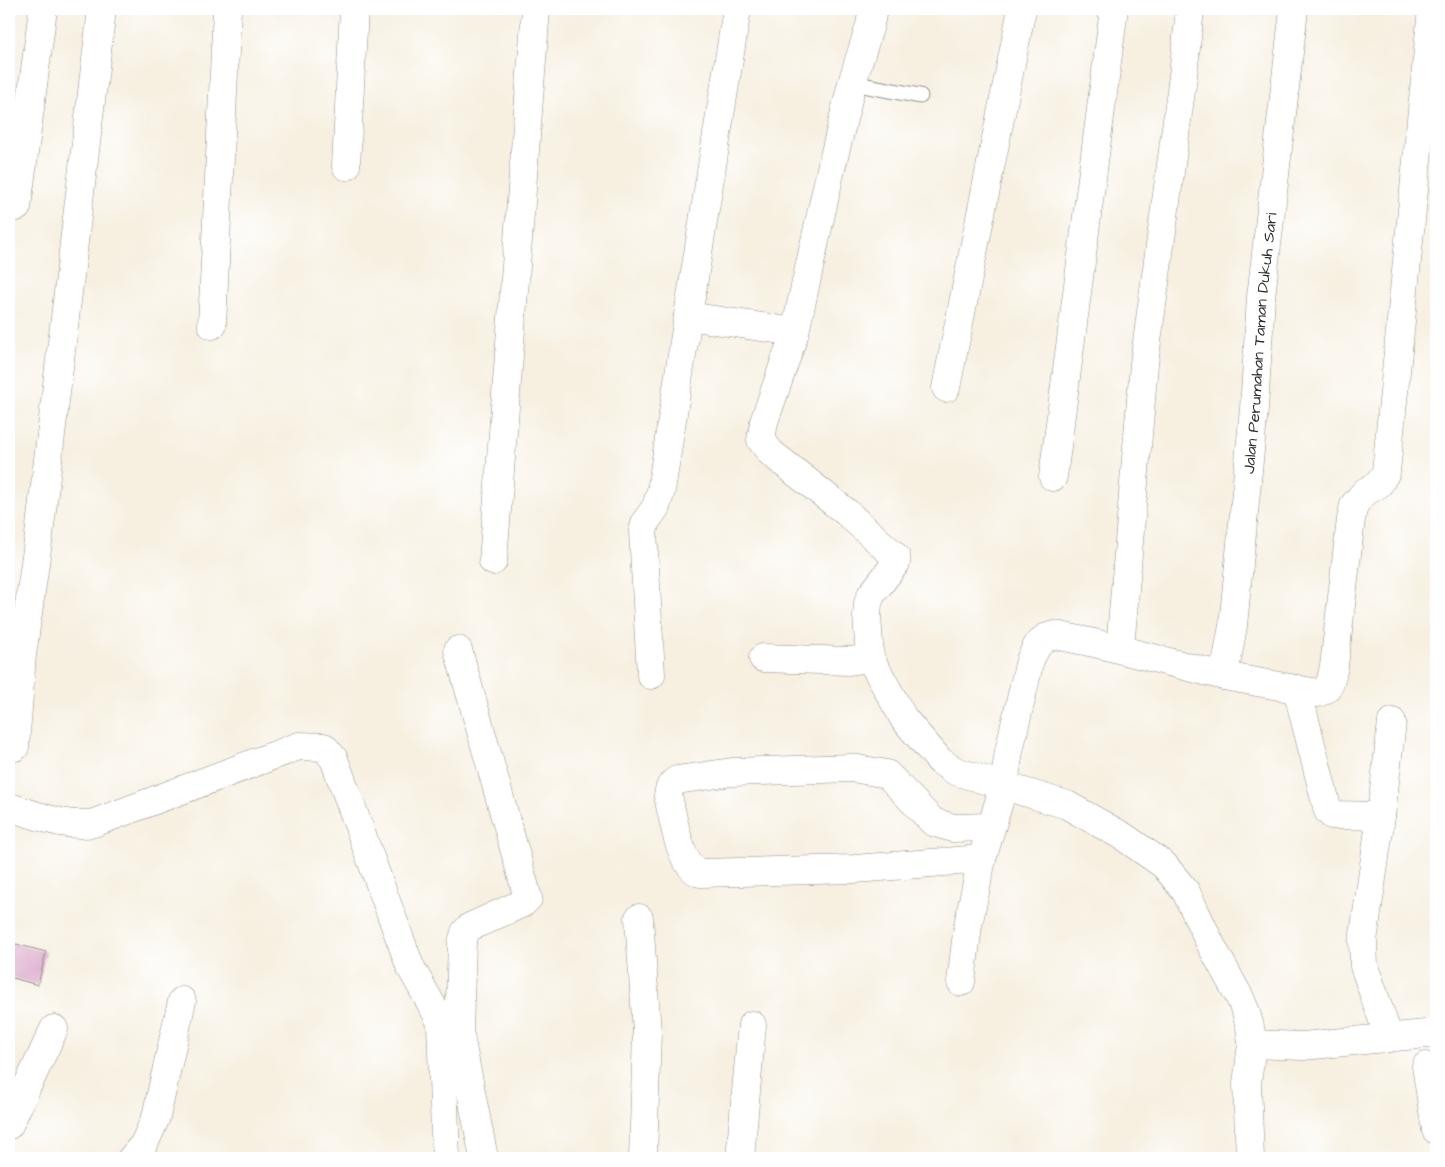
<svg xmlns="http://www.w3.org/2000/svg" width="1445" height="1167" viewBox="0 0 1445 1167" font-family="'Architects Daughter',sans-serif">
<rect width="100%" height="100%" fill="#fff"/>
<filter id="ink" filterUnits="userSpaceOnUse"><feTurbulence type="fractalNoise" baseFrequency=".02" numOctaves="2"/><feDisplacementMap in="SourceGraphic" scale="10" xChannelSelector="R" yChannelSelector="G"/><feConvolveMatrix kernelMatrix="1 2 1 2 8 2 1 2 1" color-interpolation-filters="sRGB"/></filter>
<filter id="wash" filterUnits="userSpaceOnUse"><feTurbulence type="fractalNoise" baseFrequency=".0096" numOctaves="4" result="noise"/><feDisplacementMap in="SourceGraphic" scale="20" xChannelSelector="R" yChannelSelector="G"/><feGaussianBlur stdDeviation="1.12" result="paint"/><feColorMatrix in="noise" values="0 0 0 0 0 0 0 0 0 0 0 0 0 0 0 0 0 1.4 0 .05"/><feComposite in="paint" operator="in"/></filter>
<g filter="url(#wash)">
<rect width="100%" height="100%" fill="#f7f0e1"/>
<g id="blocks">
<polygon fill="#dcadcd" points="12,943 46,952 38,985 9,977 9,955"/>
</g>
</g>
<g filter="url(#ink)">
<use href="#blocks" fill-opacity="0" stroke="#918e86" stroke-width="1"/>
<g fill="none" stroke-linecap="round" stroke-linejoin="round">
<g stroke="#918e86" stroke-width="17">
<polyline id="service" points="852,83 920,96"/>
</g>
<g stroke="#918e86" stroke-width="29">
<g id="minor">
<polyline points="873,9 870,25 852,83 830,173 795,332 764,422 761,440 771,453 846,512 896,557 896,563 871,595 868,603 867,616 870,658 904,719 940,761 955,771 1067,805 1124,837 1164,865 1186,892 1211,945 1240,998 1246,1012 1250,1027 1252,1044 1247,1084 1250,1158"/>
<polyline points="346,166 354,9"/>
<polyline points="17,207 43,9"/>
<polyline points="688,316 795,332"/>
<polyline points="212,325 227,9"/>
<polyline points="946,388 1022,9"/>
<polyline points="1053,477 1114,9"/>
<polyline points="493,561 536,9"/>
<polyline points="1120,649 1144,364 1183,76 1190,9"/>
<polyline points="458,650 528,898 523,903 470,927 465,932 462,943 459,1031 484,1158"/>
<polyline points="763,658 849,661 870,658"/>
<polyline points="651,675 643,531 646,521 656,507 661,491 688,316 737,9"/>
<path id="s1" d="M1224,676L1233,626L1254,409L1261,297L1294,9"/>
<polyline points="1297,689 1328,811 1332,815 1381,816"/>
<polyline points="15,747 22,655 39,535 102,9"/>
<path d="M9,807C37,815 65,828 94,823L299,746L324,747L334,759L410,966L439,1018L441,1025L446,1158"/>
<path d="M982,859L855,869L700,873C679,866 673,816 668,796C669,788 670,785 677,780L732,772L852,768L887,774L933,822L953,828L991,827"/>
<polyline points="639,918 647,1032 643,1158"/>
<path d="M961,982L968,925L982,859L1004,785L1009,751L1030,660L1037,646L1045,638L1055,635L1094,643L1224,676L1317,693C1331,690 1331,679 1334,666L1351,519L1354,505L1365,492L1379,484L1386,472L1432,9"/>
<polyline points="1389,1038 1364,966 1363,941 1381,816 1392,722"/>
<polyline points="1252,1044 1303,1046 1436,1033"/>
<polyline points="1426,1066 1436,1130"/>
<polyline points="9,1125 54,1029"/>
<polyline points="132,1158 144,1144 156,1117 182,1001"/>
<polyline points="740,1158 752,1025"/>
</g>
</g>
<use href="#service" stroke="#fff" stroke-width="15"/>
<use href="#minor" stroke="#fff" stroke-width="28"/>
</g>
</g>
<g text-anchor="middle" stroke-width="4.5" stroke-linejoin="round" paint-order="stroke">
<g font-size="16" fill="#2b2b2b" stroke="#fff">
<text dy="6" stroke="none"><textPath href="#s1" startOffset="335">Jalan Perumahan Taman Dukuh Sari</textPath></text>
</g>
</g>
<rect width="1445" height="1167" fill="none" stroke="#fff" stroke-width="30"/>
</svg>
